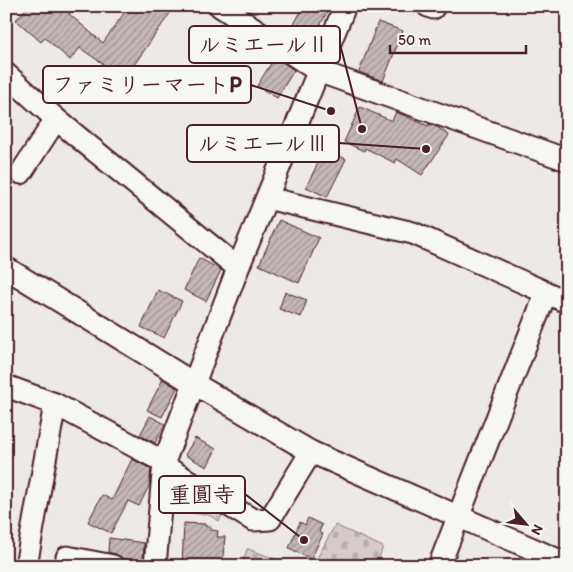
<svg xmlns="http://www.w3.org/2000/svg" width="573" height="572" viewBox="0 0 573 572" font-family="Itim,'Klee One',sans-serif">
<defs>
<pattern id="cemetery-stones" width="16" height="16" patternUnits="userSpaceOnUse" patternTransform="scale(1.25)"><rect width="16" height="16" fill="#d4cbca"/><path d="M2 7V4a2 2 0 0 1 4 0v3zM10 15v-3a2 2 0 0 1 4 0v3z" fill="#b8aeae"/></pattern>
<pattern id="park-dots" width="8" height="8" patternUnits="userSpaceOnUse" patternTransform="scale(1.25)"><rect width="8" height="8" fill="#d4cbca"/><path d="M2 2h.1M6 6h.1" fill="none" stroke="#b8aeae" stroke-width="1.8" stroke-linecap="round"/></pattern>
<pattern id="building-hatch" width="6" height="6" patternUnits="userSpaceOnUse" patternTransform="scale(1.25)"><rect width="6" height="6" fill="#c4b7b7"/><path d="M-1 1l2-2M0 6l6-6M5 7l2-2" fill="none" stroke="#a19495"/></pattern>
</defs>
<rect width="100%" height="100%" fill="#ece9e6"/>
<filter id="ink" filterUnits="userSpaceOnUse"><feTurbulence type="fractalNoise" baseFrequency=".02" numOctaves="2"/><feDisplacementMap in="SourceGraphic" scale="10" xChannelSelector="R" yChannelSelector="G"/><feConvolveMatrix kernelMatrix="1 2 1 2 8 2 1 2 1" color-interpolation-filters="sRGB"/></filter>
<g filter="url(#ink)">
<g fill="url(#cemetery-stones)" stroke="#8f757a">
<polygon points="335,525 383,547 376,566 313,566"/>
<polygon points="247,549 248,549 294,566 244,566 242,565"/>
</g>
<polygon fill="url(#park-dots)" stroke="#8f757a" points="186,490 223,513 219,521 209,515 179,512 179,494"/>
<g fill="url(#building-hatch)" stroke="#4a1f2b">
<polygon points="28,6 76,6 69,14 103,43 129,6 175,6 134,65 127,73 119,75 80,48 70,60 45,38 41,42 16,20"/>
<polygon points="304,6 330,6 314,37 293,26"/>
<polygon points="378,22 403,31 383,81 359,72"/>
<polygon points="275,57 294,70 277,98 257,86"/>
<polygon points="360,107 392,121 396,112 428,126 429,124 437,127 449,135 422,175 397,159 395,163 365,148 364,151 344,142"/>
<polygon points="325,149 346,159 327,197 306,187"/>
<polygon points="279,220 319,238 299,283 259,265"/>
<polygon points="199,258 221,270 206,301 184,290"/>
<polygon points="158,290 182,301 164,338 141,327"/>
<polygon points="285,292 307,300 301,317 279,309"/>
<polygon points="163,379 177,388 162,417 147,410"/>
<polygon points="150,416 165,424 155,443 140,435"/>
<polygon points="195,438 216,449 207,467 185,455"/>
<polygon points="132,459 151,469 149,486 139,506 128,501 111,533 88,522 102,495 112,500"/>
<polygon points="308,518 322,525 319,532 323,534 311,559 289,548 300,522 305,525"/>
<polygon points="184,523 205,524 205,526 211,527 211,530 218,531 217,537 225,537 222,566 182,566"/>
<polygon points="109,538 144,543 143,561 123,559 116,554 108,552"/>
</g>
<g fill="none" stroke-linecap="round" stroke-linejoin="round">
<g stroke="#4a1f2b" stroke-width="25">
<g id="minor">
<polyline points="220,6 318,71 567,160"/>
<polyline points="428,6 433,8"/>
<polyline points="6,74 56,119 238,268"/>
<polyline points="21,173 56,119"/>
<polyline points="267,198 413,233 567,302"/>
<polyline points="6,268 193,383 311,452 567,564"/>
<polyline points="6,386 55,404 164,462"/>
<polyline points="164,466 253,520 270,519 311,452"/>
<polyline points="67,557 113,566"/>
<polyline points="26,566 55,404"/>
<polyline points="155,566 164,462 238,268 345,6"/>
<polyline points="439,566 546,293"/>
</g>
</g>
<use href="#minor" stroke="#f6f6f2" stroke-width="21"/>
</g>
</g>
<path fill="none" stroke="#4a1f2b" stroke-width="2" d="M362 129L340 44M331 111L251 85M426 149L339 143M304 540L245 494"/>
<g fill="#4a1f2b" stroke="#f6f6f2" stroke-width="2">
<circle cx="362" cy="129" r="5"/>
<circle cx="331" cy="111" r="5"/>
<circle cx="426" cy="149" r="5"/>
<circle cx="304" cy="540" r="5"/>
</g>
<g fill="#f6f6f2" stroke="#4a1f2b" stroke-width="2">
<rect x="189" y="26" width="151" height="37" rx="5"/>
<rect x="43" y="66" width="208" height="37" rx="5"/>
<rect x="187" y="125" width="152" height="37" rx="5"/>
<rect x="159" y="476" width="86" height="37" rx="5"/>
</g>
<g font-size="22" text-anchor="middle" font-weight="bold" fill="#4a1f2b">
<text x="264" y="52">ルミエールⅡ</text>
<text x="147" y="92">ファミリーマートP</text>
<text x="263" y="151">ルミエールⅢ</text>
<text x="202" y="502">重圓寺</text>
</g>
<rect width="573" height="572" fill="none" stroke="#f6f6f2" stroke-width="25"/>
<rect x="12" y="12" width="548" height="547" fill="none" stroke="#4a1f2b" stroke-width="2" filter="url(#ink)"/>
<g transform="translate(526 524) rotate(118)" stroke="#f6f6f2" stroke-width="4" paint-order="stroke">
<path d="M0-4L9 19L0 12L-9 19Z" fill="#4a1f2b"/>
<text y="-8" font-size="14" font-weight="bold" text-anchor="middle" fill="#4a1f2b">N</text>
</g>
<path d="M390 45v8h136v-8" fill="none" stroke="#4a1f2b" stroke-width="2.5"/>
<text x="398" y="45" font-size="15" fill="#4a1f2b" stroke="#f6f6f2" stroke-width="4" paint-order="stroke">50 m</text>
</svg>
